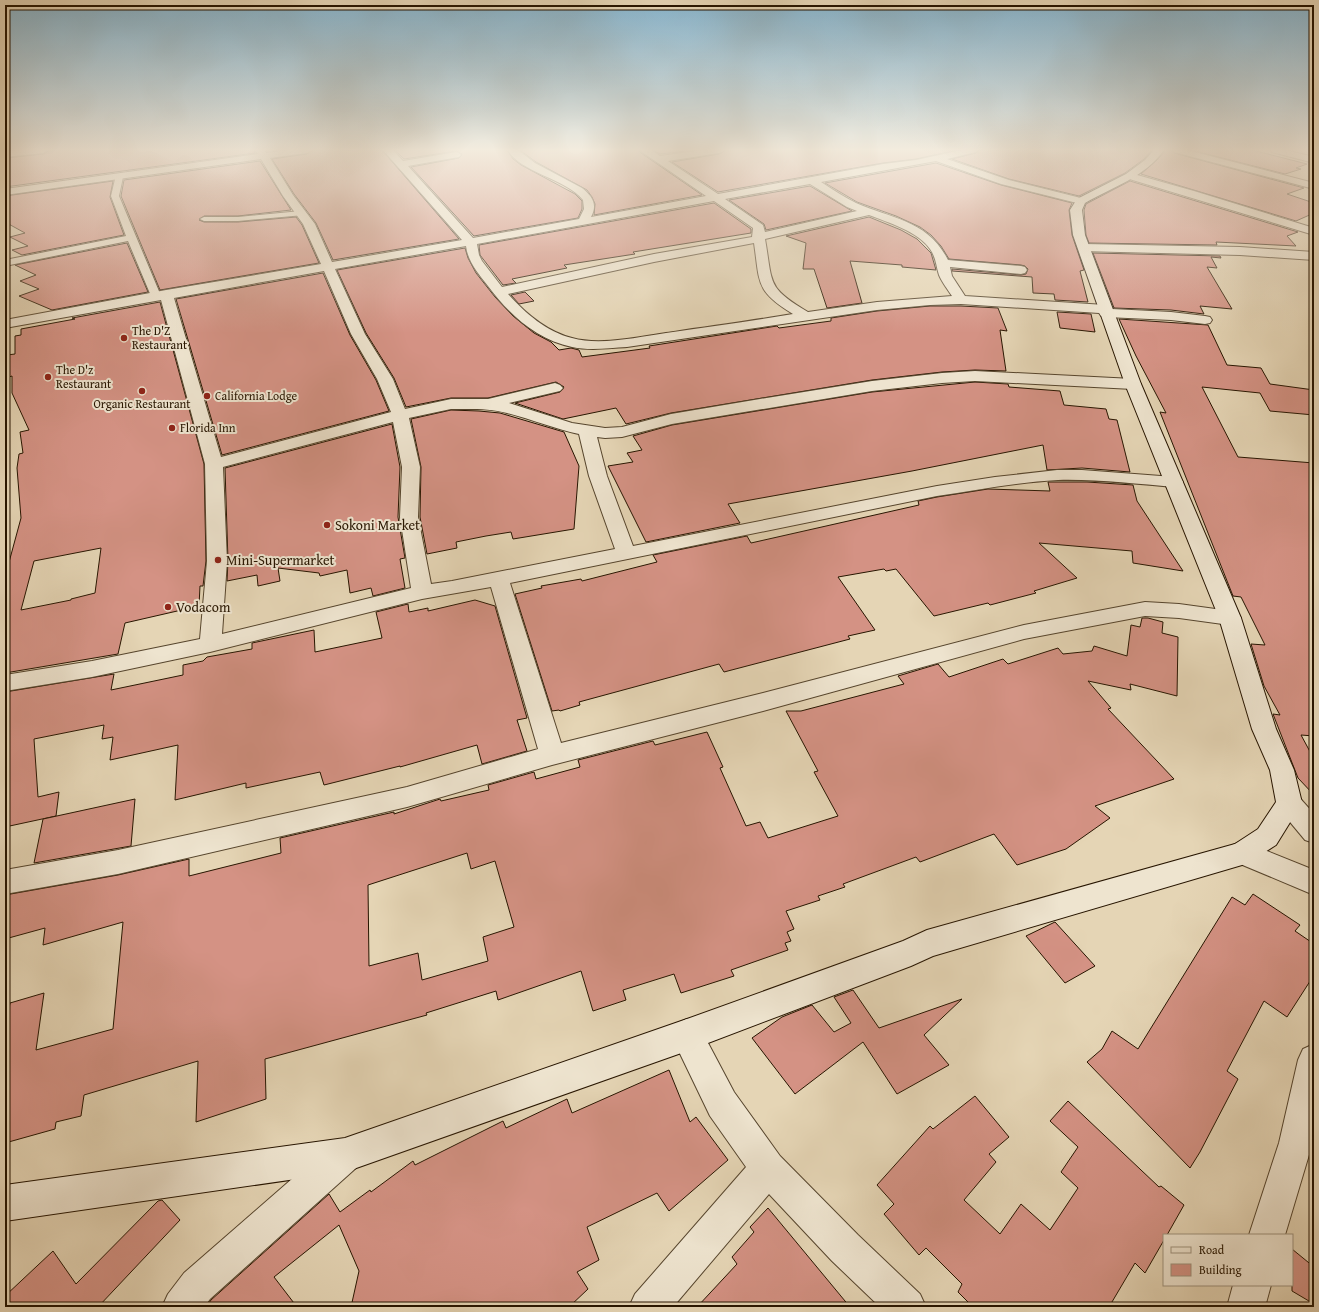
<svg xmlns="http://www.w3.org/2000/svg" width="1319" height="1312" viewBox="0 0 1319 1312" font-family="'Gentium Book Plus',serif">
<rect width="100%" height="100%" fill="#e5d5b5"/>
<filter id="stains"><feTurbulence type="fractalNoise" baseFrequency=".005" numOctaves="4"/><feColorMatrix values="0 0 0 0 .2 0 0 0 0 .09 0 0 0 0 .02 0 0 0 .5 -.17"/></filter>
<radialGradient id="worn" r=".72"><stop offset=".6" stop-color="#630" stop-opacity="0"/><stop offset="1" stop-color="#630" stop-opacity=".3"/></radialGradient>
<g fill="#d49284" stroke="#271500" fill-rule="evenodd">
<polygon points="63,150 254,150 255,153 5,187 6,158 43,154 49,151"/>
<polygon points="313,150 382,150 459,239 333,260 316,223 294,194 272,159 307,154"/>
<polygon points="395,150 507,150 513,159 521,165 575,194 582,201 582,209 578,218 474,236 411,167 459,158 462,154 456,151 404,159"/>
<polygon points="520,150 639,150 641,153 702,195 594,215 595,204 592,197 587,190 536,162"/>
<polygon points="653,150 695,150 660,154"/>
<polygon points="726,150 725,150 957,150 916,159 883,163 718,192 672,162 719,154"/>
<polygon points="980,150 979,150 1152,150 1144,159 1125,173 1079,196 1009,179 952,159 976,153"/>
<polygon points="1166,150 1171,150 1174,153 1304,188 1287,194 1314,203 1314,213 1296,221 1141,174 1157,160"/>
<polygon points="1191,150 1252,150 1307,164 1296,168 1301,169 1285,174"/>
<polygon points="260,161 291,210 238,216 204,216 199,220 204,222 238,222 296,217 302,225 319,263 160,290 121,196 124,180"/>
<polygon points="936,163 1001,185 1072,203 1069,210 1072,235 1084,270 1080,271 1088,302 1055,300 1054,294 1033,293 1032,277 952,271 952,269 1021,275 1026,274 1028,269 1025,266 1021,265 949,259 941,246 931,235 920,227 896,216 857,202 825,183"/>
<polygon points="113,181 110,197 124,235 22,255 12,250 28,246 10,237 25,233 5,222 5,196"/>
<polygon points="1130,181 1298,232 1287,236 1296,246 1216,242 1217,245 1089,243 1086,235 1084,210 1086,204"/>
<polygon points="810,186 852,211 766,230 764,224 729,200"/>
<polygon points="714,203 751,229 751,233 633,252 635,254 564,265 567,268 512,279 516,283 503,285 480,255 479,245"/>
<polygon points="869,217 901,230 917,239 931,253 936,270 902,267 902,265 850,261 862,303 827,308 814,269 803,269 806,243 786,236"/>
<polygon points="127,243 148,292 52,310 19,296 39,289 20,281 36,275 15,265"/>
<polygon points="465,248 468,258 476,273 495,297 513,316 534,333 551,342 559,350 571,348 579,350 582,357 650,348 649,346 777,326 779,328 831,321 831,318 877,311 930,306 961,306 998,308 1007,331 1000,330 1006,371 975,370 942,372 872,380 671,413 626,424 616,408 563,419 515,403 560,392 564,387 556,382 488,398 451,398 406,407 394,378 366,333 337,270"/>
<polygon points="1093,253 1220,256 1221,258 1211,257 1217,268 1207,267 1232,309 1200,306 1204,314 1171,310 1114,308"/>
<polygon points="323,273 350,335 376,380 389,411 222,455 176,299"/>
<polygon points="525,292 534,301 519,304 511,295"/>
<path d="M160,302L204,464L206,561L203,586H200L199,606L125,623L118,654L5,673V577L21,518L17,468L19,454L23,453L20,432L29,430L12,393V376L6,378L7,355L15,354V336L21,335V329L75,319L72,318ZM101,548L95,593L71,599V600L21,610L34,561Z"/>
<polygon points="1057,312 1091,314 1095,332 1060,328"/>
<polygon points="1119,319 1208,325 1227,365 1261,368 1270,384 1314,390 1314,415 1270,411 1260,393 1202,387 1238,457 1314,463 1314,736 1301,735 1314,759 1314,795 1298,778 1273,714 1280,715 1264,686 1251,644 1265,645 1241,597 1233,596 1160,412 1166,413 1136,356"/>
<polygon points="975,382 1008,384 1009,387 1060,391 1064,405 1106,409 1109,419 1117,420 1130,472 1082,468 1047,470 1043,445 912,471 728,504 740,523 646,542 608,466 633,462 627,453 642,450 633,436 672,425 872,392"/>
<polygon points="451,410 479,411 500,413 564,432 579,466 574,529 513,539 511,532 486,536 456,542 457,548 427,554 420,517 421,467 411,419"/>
<polygon points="392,424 400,467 398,517 405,558 400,559 405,588 373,596 371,588 350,593 347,570 320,576 319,573 278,568 280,581 258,586 257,575 227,581 228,561 225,468"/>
<polygon points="1048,482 1087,482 1133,485 1137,501 1183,571 1133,563 1132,551 1039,543 1077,578 1034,591 1036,593 990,605 988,603 934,616 896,569 886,571 884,569 838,577 875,630 848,636 850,639 724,672 719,664 579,702 580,705 560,711 559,710 552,711 515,594 542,588 541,586 581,579 582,581 657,562 653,555 747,536 751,543 919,505 918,501 937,497 988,489 1050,491"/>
<polygon points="475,600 495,606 527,718 517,720 527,751 482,764 477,745 400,767 400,766 324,785 320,772 246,788 246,783 175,800 178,745 110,760 113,737 102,739 104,725 34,739 38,797 59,792 56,816 5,827 5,692 114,674 111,690 183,675 183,665 203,661 207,657 252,649 252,643 314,630 315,652 382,638 376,612 408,604 409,612 428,608 428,611"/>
<path d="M1142,618H1148L1163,622L1162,633L1178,637L1177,696L1130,684L1131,690L1088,681L1111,708L1108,709L1174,779L1095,806L1110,818L1066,849L1017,865L994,834L920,862L916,857L843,884L845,887L818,896L820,900L786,911L794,929L787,932L791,941L785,943L788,950L731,970L734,976L681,993L674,974L623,990L626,1000L593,1011L581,971L498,1000L496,991L426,1013L427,1015L265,1059L266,1099L196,1122L198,1061L84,1095L81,1116L56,1122L55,1129L5,1143V1031L10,1003L44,993L36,1050L113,1029L123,922L43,945L45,928L5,939V895L118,875L189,859V876L281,853L280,838L394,812V814L440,799L441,801L489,790L488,785L534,772L536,779L580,767L578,760L653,741L655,745L707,732L723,767L720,768L746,826L760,822L768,838L838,816L814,772L818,771L786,711H801L904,684L898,676L938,664L949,677L1003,659L1008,664L1058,648L1063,654L1092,651L1094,646L1127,656L1131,625L1140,627ZM467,853L471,869L495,861L514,927L483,937L488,961L422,980L418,953L369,966L368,885Z"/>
<polygon points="135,799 131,846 34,863 43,819"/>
<polygon points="1253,894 1300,925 1295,931 1314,944 1314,975 1287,1017 1264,1001 1227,1071 1238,1079 1200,1152 1190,1168 1087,1062 1102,1049 1112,1031 1138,1049 1232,897 1245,905"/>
<polygon points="1055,922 1095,966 1065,983 1026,936"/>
<polygon points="853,990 879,1028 962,999 924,1035 949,1065 897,1094 863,1042 795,1094 752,1038 782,1017 812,1005 834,1032 851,1023 834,997"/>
<polygon points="669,1070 690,1122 696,1117 728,1160 669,1211 657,1193 587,1227 599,1260 577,1272 588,1289 569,1307 351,1307 359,1271 339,1225 274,1277 297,1307 206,1307 211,1300 329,1194 340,1212 370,1190 371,1192 413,1161 415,1165 503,1121 506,1128 567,1099 572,1113"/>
<polygon points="975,1096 1009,1137 989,1154 996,1162 964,1200 1000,1234 1021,1204 1050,1230 1078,1188 1061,1172 1078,1147 1050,1121 1068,1101 1159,1187 1161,1186 1184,1205 1167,1235 1164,1235 1164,1240 1145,1273 1135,1263 1109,1307 973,1307 958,1292 962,1284 926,1248 919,1255 884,1214 894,1204 877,1185 930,1126 933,1129"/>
<polygon points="162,1200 180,1220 98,1307 5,1307 5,1296 53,1251 76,1284 158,1201"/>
<polygon points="768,1208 850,1307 697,1307 737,1264 732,1257 754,1232 750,1227"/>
<polygon points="1292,1249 1314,1267 1314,1304 1292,1291"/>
</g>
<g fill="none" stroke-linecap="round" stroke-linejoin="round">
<g stroke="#56452d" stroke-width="2">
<g id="lane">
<polygon points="116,175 119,175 123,177 119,196 161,296 159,298 153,298 151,296 128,241 5,266 5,260 126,236 111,196"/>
<polygon points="301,211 305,213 304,215 238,221 204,221 200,219 204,217 238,217"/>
</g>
</g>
<g stroke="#56452d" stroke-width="2">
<g id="street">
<polygon points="19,150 48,150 43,153 5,157 5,151"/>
<path d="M255,150H265L266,153L289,150H312L307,153L270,158L293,195L315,224L332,262L462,240L383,150H393L403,161L456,152L459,153L461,155L459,157L408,166L473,238L579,219L584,209L583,200C567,179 519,172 508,150H518L535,163L582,188C592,196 598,204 591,217L706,196L642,152L640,150H651L660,156L703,150H724L722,152L719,153L668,161L718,194L883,164L916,160L962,150H978L976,152L947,159L1009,180L1085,199L1086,201L1081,204L1001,184L936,161L821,182C832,189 844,197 856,203C892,219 928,220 948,260L1021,266L1025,267L1027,270L1025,273L1021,274L950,267L952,276L965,296L1105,305L1110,306L1112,309L1171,312L1205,316L1210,317L1212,320L1210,323L1205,324L1171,320L1106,317L1101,316L1099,313L961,304L930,305L877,310L627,347C609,348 590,351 572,347C536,340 508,313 488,286C478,273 468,262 466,246L335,269L365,334L393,379L405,409L451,399H488L555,383L560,385L563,388L560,391L509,403L572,423L605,428L622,427L671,414L760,399L872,381L942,373L975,371L1133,379L1138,381L1141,384L1138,387L1133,389L975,381L942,383L872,391L672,424L622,437L605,438L597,437L607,476L633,546L937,486L995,477L1057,470H1082L1174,477L1180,478L1183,482L1180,486L1174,487C1136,484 1097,479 1058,480C1018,482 977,490 937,496L510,583L561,743L763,693L1024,625L1145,602L1179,604L1230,611L1237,613L1241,618L1237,623L1230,625L1179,618L1145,616L1024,639L763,711L552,765L407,807L118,874L5,894V870L118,850L407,787L538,749L491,587L422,599L210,652L92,677L5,691V675L92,661L200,639L207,561L205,464L161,300L5,328V320L166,290L321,264L303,224L283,196L261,159L5,195V189L258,154ZM810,184L847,207L857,211L765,232L763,225L725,199ZM714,201L753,228L752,237L654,254L502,287L482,261L479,255L477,244ZM869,215C887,222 919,232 930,249C936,257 936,266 939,275C942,282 948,290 952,296L877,302L808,312C766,287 773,284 765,239ZM754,243C760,283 755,291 793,314C751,321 708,327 666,333C638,337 600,346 572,338C547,332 525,313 508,294L654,262ZM324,271L351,334L377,379L391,412L221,457L174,298ZM451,409C470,409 489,408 507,413C531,419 555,429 579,434L589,476L615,549L452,581L431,584L418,517L420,467L409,418ZM393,422L402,467L400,517L411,588L222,634L227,561L223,467Z"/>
<polygon points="1172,150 1187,150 1314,183 1314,189 1174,152"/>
<polygon points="1270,150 1285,150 1314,157 1314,163 1272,152"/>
<polygon points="1130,173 1194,191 1314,228 1314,235 1126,178 1125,176"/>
<polygon points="1084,244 1240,247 1314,252 1314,260 1240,255 1080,251 1078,248 1080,245"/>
<polygon points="1289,792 1298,796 1314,814 1314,843 1305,840 1280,810 1276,803 1280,796"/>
<polygon points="1242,841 1314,870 1314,895 1233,861 1229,853 1233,845"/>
<polygon points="687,1019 698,1024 734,1092 780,1156 858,1235 920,1294 926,1307 880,1307 832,1261 769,1194 673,1307 629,1307 635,1294 746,1167 710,1116 671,1035 676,1024"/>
<polygon points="1314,1044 1314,1138 1285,1235 1249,1235 1279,1143 1298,1060 1303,1049"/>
<polygon points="344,1139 356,1144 361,1156 356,1168 210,1299 204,1307 162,1307 168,1294 184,1273 332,1144"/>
<polygon points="1233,1285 1271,1285 1265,1307 1227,1307"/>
</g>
</g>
<g stroke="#271500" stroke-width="2">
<path id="secondary" d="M1154,150H1164C1145,177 1113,187 1085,203L1082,210L1085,235L1141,384L1241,618L1276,729L1294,770L1302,803L1276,845L1251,861L1242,865L933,956L911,966L687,1051L345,1172L5,1221V1185L345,1138L687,1019L903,941L927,930L1235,844L1258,829L1276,802L1270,770L1252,729L1219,618L1125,384L1073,235L1070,210L1077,199L1126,174L1145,160Z"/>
</g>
<use href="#lane" fill="#eee4cf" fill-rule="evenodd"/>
<use href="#street" fill="#eee4cf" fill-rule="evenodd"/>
<use href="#secondary" fill="#eee4cf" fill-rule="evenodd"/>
</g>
<linearGradient id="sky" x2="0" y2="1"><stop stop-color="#87b6d0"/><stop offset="0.45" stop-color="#f3ecde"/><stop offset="1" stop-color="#f3ecde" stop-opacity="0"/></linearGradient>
<rect width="1319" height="333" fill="url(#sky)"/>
<g fill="#8f2418" stroke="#eee4cf" stroke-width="1.5">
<circle cx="124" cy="338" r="4"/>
<circle cx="48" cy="377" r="4"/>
<circle cx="142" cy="391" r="4"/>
<circle cx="207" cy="396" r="4"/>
<circle cx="172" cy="428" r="4"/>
<circle cx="327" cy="525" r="4"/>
<circle cx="218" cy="560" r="4"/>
<circle cx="168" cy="607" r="4"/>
</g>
<g text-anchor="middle" stroke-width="4" stroke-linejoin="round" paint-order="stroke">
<g font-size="12" fill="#271500" stroke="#eee4cf" text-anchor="start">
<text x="132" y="335">The D'Z<tspan x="132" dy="14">Restaurant</tspan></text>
<text x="56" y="374">The D'z<tspan x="56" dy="14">Restaurant</tspan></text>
<text x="215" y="400">California Lodge</text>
<text x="142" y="408" text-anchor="middle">Organic Restaurant</text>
<text x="180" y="432">Florida Inn</text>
</g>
<g font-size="14" fill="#271500" stroke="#eee4cf" text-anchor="start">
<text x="335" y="530">Sokoni Market</text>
<text x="226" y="565">Mini-Supermarket</text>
<text x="176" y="612">Vodacom</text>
</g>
</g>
<rect width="1319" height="1312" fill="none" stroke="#e5d5b5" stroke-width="20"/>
<rect x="6" y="6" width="1307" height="1300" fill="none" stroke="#271500" stroke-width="2"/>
<rect x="10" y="10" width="1299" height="1292" fill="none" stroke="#271500"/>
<rect x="1163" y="1234" width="130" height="52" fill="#eee4cf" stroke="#9e917c"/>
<rect x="1171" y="1247" width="20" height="6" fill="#eee4cf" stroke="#9e917c"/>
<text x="1199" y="1254" font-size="12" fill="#271500">Road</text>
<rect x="1171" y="1264" width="20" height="12" fill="#d49284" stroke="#9e917c"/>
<text x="1199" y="1274" font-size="12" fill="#271500">Building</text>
<rect width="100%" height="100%" filter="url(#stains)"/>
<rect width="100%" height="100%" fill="url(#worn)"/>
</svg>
